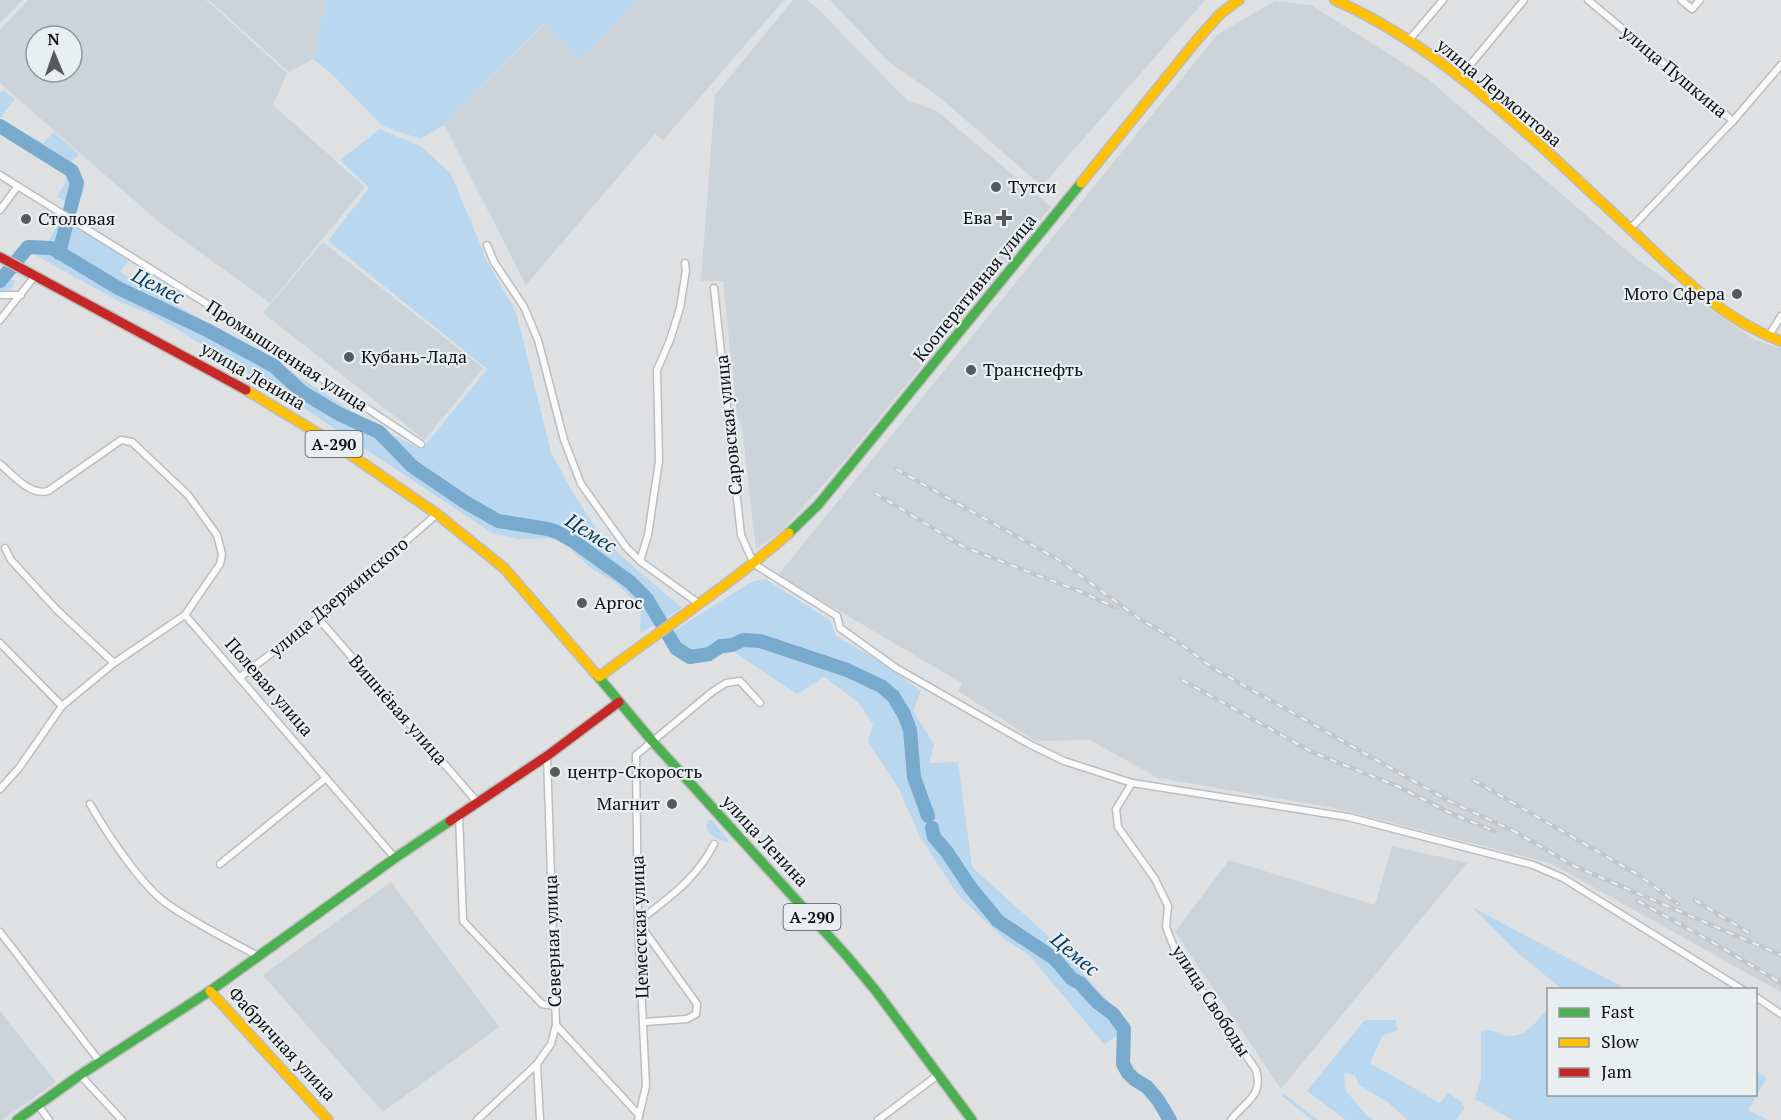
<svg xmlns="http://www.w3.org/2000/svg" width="1781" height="1120" viewBox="0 0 1781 1120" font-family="'PT Serif',serif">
<rect width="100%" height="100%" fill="#dee0e2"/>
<g fill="#cdd4d9" fill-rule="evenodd">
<polygon points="0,0 23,0 0,23"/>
<path d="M28,0H206L287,73L273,105L365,187L270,303L160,223L0,83V30ZM36,36H72V72H36Z"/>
<polygon points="209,0 326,0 313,59 289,72"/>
<polygon points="637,0 784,0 663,140 655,134 526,285 444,125 546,23 580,60"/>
<polygon points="793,0 807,0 815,6 907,100 937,111 1051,207 844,461 783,530 756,549 742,427 737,416 723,281 701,281 715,95"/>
<polygon points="830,0 1205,0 1042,186 939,97 889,62"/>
<polygon points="1275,1 1311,5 1427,78 1639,261 1755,340 1781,348 1781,992 1550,863 1330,807 1158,778 1090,740 1036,741 958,691 962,683 778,575 1217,35"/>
<polygon points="323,242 483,368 425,440 263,313"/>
<polygon points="1392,846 1467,863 1281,1089 1175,932 1229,860 1375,905"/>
<polygon points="391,882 499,1027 383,1112 263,975"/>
<polygon points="0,1011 56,1082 2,1120 0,1120"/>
</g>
<g fill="#b9d8f0">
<polygon points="326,0 637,0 580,60 545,23 444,125 420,139 382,126 335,77 313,59"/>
<polygon points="3,90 15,99 0,118 0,93"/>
<path d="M15,128L43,143L54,132L79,154L72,161C86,183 90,184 76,207L57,197L66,182L65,174L7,139Z"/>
<polygon points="380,129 422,147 451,174 488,263 516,312 551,452 573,493 599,533 618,553 682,608 640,633 641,607 615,582 592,569 564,543 550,538 519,539 492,533 290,399 175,328 148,313 120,302 19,246 27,240 48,241 62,218 130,259 120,272 299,377 383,431 422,449 487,369 328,241 369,188 340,160"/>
<polygon points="0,275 15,281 12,288 0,292"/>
<polygon points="765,579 830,620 836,636 876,659 921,691 913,711 934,744 929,763 958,762 972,867 1057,944 1132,1028 1104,1044 1029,955 1004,939 958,895 919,835 899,789 868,742 873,724 857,701 824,677 797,694 734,652 683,662 670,653 663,638 751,582"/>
<path d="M709,820H712L730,843C720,839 710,838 706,826Z"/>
<polygon points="1472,907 1626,989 1562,989 1518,953"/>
<path d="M1548,1009V1094H1756V1071L1767,1078L1748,1110L1768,1120H1513L1475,1099L1481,1078V1031C1496,1028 1498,1036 1509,1036C1528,1037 1537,1019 1548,1009Z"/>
<polygon points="1365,1020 1395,1020 1398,1030 1382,1036 1370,1063 1440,1103 1448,1093 1462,1102 1465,1108 1456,1120 1408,1120 1386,1101 1359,1085 1355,1075 1344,1073 1346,1091 1367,1116 1374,1120 1346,1120 1307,1091"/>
<polygon points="1284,1094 1318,1120 1312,1120 1282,1096"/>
</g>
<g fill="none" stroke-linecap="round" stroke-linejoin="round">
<g stroke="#78aace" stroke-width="14">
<polyline points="0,126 72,171 77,183 59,253"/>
<polyline points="0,281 28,247 52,248 118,288 207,330 274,366 302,392 339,414 379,432 412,466 465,502 498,521 548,529 557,532 576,543 630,582 647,599 676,648 690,657 709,654 721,646 732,645 743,640 760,641 847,670 881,686 893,696 904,714 910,730 914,777 928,816"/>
<polyline points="932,828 934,837 947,852 970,887 998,921 1055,959 1072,979 1080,983 1097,1002 1113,1014 1124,1029 1123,1064 1128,1073 1134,1079 1147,1087 1158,1100 1170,1120"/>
</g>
<g stroke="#bbbdbf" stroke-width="9">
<g id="street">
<polyline points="1588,0 1733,121"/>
<polyline points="1681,0 1692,9 1700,0"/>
<polyline points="1409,40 1443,0"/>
<polyline points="1460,77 1524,0"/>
<polyline points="0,175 236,322 421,444"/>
<polyline points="0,210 17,187"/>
<polyline points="1630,229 1733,121 1781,65"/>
<polyline points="487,245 494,262 524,307 538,340 564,440 581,484 626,547 640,561 698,603"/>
<polyline points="714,288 741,535 754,564 837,616 840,628 896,668 1029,744 1064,761 1132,783 1348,817 1533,865 1563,878 1743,990"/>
<polyline points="0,295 21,295"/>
<polyline points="0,320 35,276"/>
<polyline points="1768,337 1781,316"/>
<path d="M0,464C13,475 30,496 48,491L121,440L132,442L188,495L217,535L222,554L220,564L185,615L114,663L62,706L19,768L0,789"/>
<polyline points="5,548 11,560 57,610 114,663"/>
<polyline points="640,561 648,535 659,461 657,370 670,340 680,308 686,270 685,263"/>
<polyline points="185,615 395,858"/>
<polyline points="318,618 478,803"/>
<polyline points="0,643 62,706"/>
<polyline points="239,678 318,618 437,514"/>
<path d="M1132,783L1116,809L1118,827L1155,879L1168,906L1166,927L1175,950L1256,1070C1264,1096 1245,1101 1231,1120"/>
<path d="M90,804C106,832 140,884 166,903C194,923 227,939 258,956"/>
<polyline points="459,815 463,921 542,1004 554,1006"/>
<polyline points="220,864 326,778"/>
<polyline points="0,932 100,1062"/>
<polyline points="1756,997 1781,1014"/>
<path d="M644,1022L687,1019L696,1014L697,1004L638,922C669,897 695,881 714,844"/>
<polyline points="556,1025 639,1115"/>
<polyline points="80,1075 122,1120"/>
<polyline points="38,1105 49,1120"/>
<polyline points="477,1120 537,1064"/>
<polyline points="540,1120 537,1064 551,1044 556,1025 547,756"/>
<polyline points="638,1120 646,1086 638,922 636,755 712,692 726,683 740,681 760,703"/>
<polyline points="878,1120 938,1075"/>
</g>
</g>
<g stroke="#bbbdbf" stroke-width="12">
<g id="fast">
<polyline points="789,533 818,505 1081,183"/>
<polyline points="596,674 653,742 846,955 876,991 972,1120"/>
<polyline points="17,1120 80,1075 210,991 395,858 450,821"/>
</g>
</g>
<g stroke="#bbbdbf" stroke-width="12">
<g id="slow">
<path d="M1335,0C1447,50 1537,143 1626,225C1674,269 1718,318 1781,341"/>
<polyline points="1081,183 1196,41 1221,13 1239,0"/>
<polyline points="246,390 329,440 437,514 504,568 596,674"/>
<path d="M599,677C662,629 730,585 789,533"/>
<polyline points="210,991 328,1120"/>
</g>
</g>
<g stroke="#bbbdbf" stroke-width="12">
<g id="jam">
<polyline points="0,257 246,390"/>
<polyline points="450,821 547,756 619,702"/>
</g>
</g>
<use href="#street" stroke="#fafafb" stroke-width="6"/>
<use href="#fast" stroke="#4caf50" stroke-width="9"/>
<use href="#slow" stroke="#ffc107" stroke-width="9"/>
<use href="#jam" stroke="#c62828" stroke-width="9"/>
<g stroke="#c6c6c7" stroke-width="4.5">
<g id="rail">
<polyline points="896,469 1059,560 1140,619 1174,639 1213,668 1451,802 1518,833"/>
<polyline points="875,493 964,547 1079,591 1115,607"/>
<polyline points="1182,680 1314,753 1397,786 1448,812 1494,831"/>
<polyline points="1473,780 1637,874 1678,904"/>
<polyline points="1512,830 1572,865 1781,955"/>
<polyline points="1695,900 1749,933"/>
<polyline points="1638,901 1712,942 1781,983"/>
</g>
</g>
<use href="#rail" stroke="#e9eef1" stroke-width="2" stroke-dasharray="7" stroke-linecap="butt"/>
</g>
<g fill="#57595b" stroke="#e9eef1" stroke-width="2">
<circle cx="996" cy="187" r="6"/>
<path d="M1001 209h6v6h6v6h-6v6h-6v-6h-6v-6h6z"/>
<circle cx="26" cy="219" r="6"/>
<circle cx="1737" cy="294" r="6"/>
<circle cx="349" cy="357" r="6"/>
<circle cx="971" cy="370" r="6"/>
<circle cx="582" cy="603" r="6"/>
<circle cx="555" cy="772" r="6"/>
<circle cx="672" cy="804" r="6"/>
</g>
<g text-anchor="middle" stroke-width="4.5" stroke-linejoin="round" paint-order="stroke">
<g fill="#e9eef1" stroke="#505355" stroke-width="1.5">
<rect x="305.5" y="431" width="57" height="26" rx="4.5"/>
<rect x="783.5" y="904" width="57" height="26" rx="4.5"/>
</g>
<g font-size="16" font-weight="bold" fill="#0f1112">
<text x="334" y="450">А-290</text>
<text x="812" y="923">А-290</text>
</g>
<g font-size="18" fill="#0f1112" stroke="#e9eef1">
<text transform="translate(1674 72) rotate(40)" y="6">улица Пушкина</text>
<text transform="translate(1499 93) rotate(40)" y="6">улица Лермонтова</text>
<text transform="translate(975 288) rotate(-51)" y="6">Кооперативная улица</text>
<text transform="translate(287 356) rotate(33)" y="6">Промышленная улица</text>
<text transform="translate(253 376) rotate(30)" y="6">улица Ленина</text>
<text transform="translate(729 425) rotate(-96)" y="6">Саровская улица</text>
<text transform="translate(339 597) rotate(-40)" y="6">улица Дзержинского</text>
<text transform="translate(269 687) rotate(49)" y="6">Полевая улица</text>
<text transform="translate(398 710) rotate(49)" y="6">Вишнёвая улица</text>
<text transform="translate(765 841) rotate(47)" y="6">улица Ленина</text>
<text transform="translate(640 927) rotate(-92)" y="6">Цемесская улица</text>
<text transform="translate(553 941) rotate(-92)" y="6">Северная улица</text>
<text transform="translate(1211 1001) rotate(57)" y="6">улица Свободы</text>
<text transform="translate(282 1044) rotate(47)" y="6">Фабричная улица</text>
</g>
<g font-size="18" fill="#0f1112" stroke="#e9eef1" text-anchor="start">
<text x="1008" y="193">Тутси</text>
<text x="992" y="224" text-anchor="end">Ева</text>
<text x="38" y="225">Столовая</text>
<text x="1725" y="300" text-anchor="end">Мото Сфера</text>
<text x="361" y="363">Кубань-Лада</text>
<text x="983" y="376">Транснефть</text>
<text x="594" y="609">Аргос</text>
<text x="567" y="778">центр-Скорость</text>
<text x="660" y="810" text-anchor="end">Магнит</text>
</g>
<g font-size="20" font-style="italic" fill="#003a5b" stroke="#e9eef1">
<text transform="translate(158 286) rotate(27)" y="7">Цемес</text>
<text transform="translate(591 533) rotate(32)" y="7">Цемес</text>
<text transform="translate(1075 954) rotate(40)" y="7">Цемес</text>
</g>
</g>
<rect x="1547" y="988" width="210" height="108" fill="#e9eef1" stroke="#929698" stroke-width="1.5"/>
<rect x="1559" y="1008" width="30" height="9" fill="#4caf50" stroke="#929698" stroke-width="1.5"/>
<text x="1601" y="1018" font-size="18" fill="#0f1112">Fast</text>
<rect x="1559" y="1038" width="30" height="9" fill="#ffc107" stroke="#929698" stroke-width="1.5"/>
<text x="1601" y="1048" font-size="18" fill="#0f1112">Slow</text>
<rect x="1559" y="1068" width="30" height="9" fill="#c62828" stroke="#929698" stroke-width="1.5"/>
<text x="1601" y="1078" font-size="18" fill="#0f1112">Jam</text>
<g transform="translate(54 54) rotate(358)"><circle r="28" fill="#e9eef1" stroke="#929698" stroke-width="1.5"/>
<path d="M0-4.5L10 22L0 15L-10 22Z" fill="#57595b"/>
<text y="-9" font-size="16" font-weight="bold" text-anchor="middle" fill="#0f1112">N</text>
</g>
</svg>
